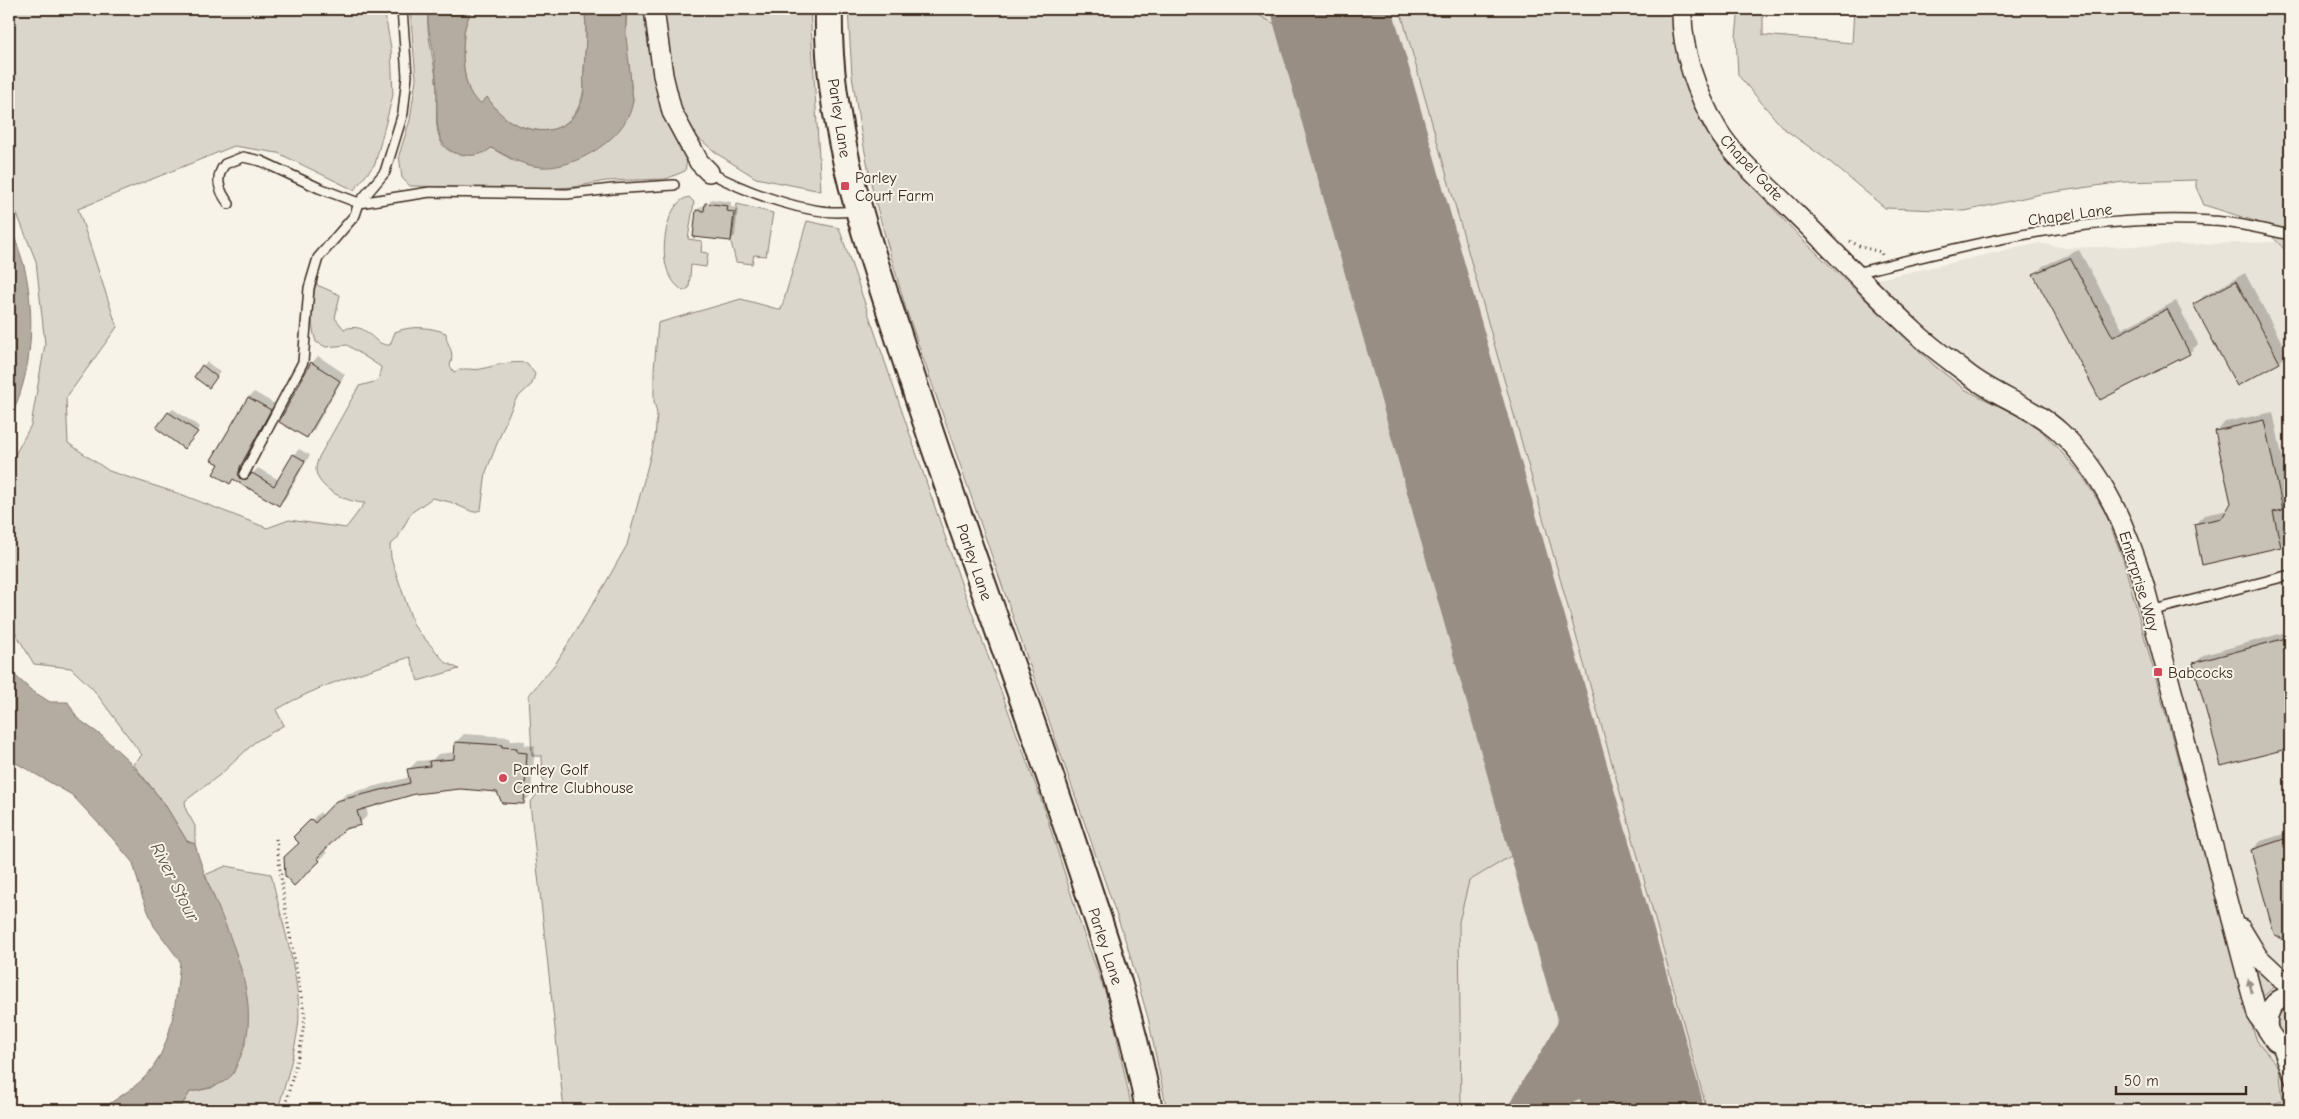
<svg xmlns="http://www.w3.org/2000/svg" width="2299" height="1119" viewBox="0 0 2299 1119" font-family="'Comic Neue',sans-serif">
<rect width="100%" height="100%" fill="#f7f3e8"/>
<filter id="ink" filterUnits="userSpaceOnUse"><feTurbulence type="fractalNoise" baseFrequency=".02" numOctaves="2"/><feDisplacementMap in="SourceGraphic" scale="10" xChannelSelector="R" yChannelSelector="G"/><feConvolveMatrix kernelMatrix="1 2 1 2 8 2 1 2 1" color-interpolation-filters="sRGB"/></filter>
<g filter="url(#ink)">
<polygon fill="#e9e4d9" points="848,9 1674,9 1680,63 1689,94 1703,127 1721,153 1802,239 1851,285 2039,243 2066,248 2277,242 2290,255 2290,1110 1167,1110 1148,1018 1127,945 906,309 874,197 859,122 852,75"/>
<g fill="#dbd6cb" stroke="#8b8074">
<path d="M9,9H384L391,48L393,95L375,164L354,190L278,153L234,146L78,209L117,327L66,398L68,443L109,471L183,495L267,528L289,520L346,528L365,503C349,503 316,489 316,469C316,465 318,460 319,457L359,386L378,381L381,367L347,345L326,347L316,342C309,319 312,301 317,278V285L340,295L335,318L344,329C371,321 370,346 390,345L395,332C412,325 430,327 446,333C446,347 456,349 450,366L454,372C468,366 469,371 481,369C498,365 509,361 527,363L535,374L532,384L516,399L507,418L486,472L481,510L473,512L450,502L432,498L411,513L397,539L390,545L391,558L414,626L445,662L459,669L418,681L410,657C364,672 318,685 276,710L284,725L255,742L221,774L185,801L186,810L195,826V844L187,841L164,803L133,764L142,755L93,689L71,668L34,664L9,622V466L31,425L45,344L36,261L9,194Z"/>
<path d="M410,9H428C425,37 437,66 437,94C437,110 434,129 442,144C445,149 450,151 454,153L488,150L491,148L516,162L633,100L625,41L627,9H649L647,33L650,56L688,155L685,171L666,179L606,181L573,187L536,189L410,186L402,178L399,155L410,120L416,79Z"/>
<path d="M471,9H584C588,29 585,49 584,70C583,77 585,85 583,93C578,117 561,134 536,130C512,126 501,117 487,97L481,104C462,95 462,54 464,35C464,26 469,18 471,9Z"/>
<polygon points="660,9 810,9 821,191 756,178 719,155 691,132 675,96"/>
<polygon points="848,9 1247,9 1275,24 1511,856 1469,881 1459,922 1461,1110 1167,1110 1148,1018 1127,945 906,309 874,197 859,122 852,75"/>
<polygon points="1400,9 1674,9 1680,63 1689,94 1703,127 1721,153 1802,239 1936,367 1966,390 2015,414 2042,431 2082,475 2105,512 2123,559 2250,1021 2257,1041 2279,1067 2283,1101 2247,1110 1707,1110 1629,824"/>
<polygon points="1739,9 1763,9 1763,35 1852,43 1854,9 2290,9 2290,255 2258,222 2204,205 2196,187 2196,180 2123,182 2041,194 1965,211 1885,208 1830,162 1783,128 1738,75 1736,36"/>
<path d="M689,197L694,202L688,239L702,241L701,252L708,253L706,267L691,265L689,288L683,291C675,285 670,278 667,269C660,251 666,201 689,197Z"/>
<polygon points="737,204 773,213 766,256 754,255 752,264 736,262 731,242"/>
<polygon points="807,221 839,228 961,583 1043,805 1083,932 1111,1008 1132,1110 564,1110 530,803 543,787 542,756 532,756 529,695 556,663 605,584 627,545 655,438 657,414 654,401 654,370 658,323 741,299 781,310"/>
<path d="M226,866L271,874C280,915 304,989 298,1028C294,1056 285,1084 278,1110H179L190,1092L212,1088L228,934L205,875Z"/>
<polygon points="2251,961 2277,985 2261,998"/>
<path d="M2290,1007V1037L2279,1030C2276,1019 2279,1010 2290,1007Z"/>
</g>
<g fill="#b4aca0" stroke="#84786c">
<path d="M428,9H471C469,18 464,26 464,35C462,54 462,95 481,103L487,97C501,117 512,126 535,130C561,134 583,115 584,89C584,83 583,76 584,70C585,49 588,29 584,9H627C623,35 630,59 631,85C631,90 633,95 633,100C630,137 574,170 541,167C519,165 509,156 491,148C483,155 474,156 463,155C433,151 437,119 437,96C437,86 436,76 435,66C434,47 426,28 428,9Z"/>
<path d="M9,221C15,240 24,260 27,280C35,326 31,377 9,420Z"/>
<path d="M9,670L31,690L50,702H68L77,718L102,736L129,761L164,803L187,841L195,844C212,909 270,992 240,1058C237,1063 235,1072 232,1075C221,1087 204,1089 190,1092L179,1110H101C115,1099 132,1090 144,1078C173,1049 176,999 180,961L154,926L142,896L133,863L113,839L72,795L9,759Z"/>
</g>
<g fill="#0003">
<polygon points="711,199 731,202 731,207 738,208 735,236 730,240 697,210 702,206 706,207"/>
<polygon points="2079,250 2122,329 2176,301 2198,344 2189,353 2101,399 2035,275 2043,266"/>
<polygon points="2245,273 2288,354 2279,362 2195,304 2204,296"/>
<polygon points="318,356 345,374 314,430 307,436 312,363"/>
<polygon points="207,362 220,372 209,387 203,366"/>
<polygon points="254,392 275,404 245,460 244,472 252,474 258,468 279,480 294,455 299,449 310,455 285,499 279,504 234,478 230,483 220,463 213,459 249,397"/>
<polygon points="173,409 200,427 188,444 169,413"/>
<polygon points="2273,412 2290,494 2290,501 2283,509 2289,538 2280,546 2195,524 2204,515 2228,510 2232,503 2217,431 2225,422"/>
<polygon points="2290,631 2290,747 2222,765 2195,663 2204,655"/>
<polygon points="464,734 510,737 510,740 525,741 525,745 535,746 531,795 523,803 498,791 460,787 415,793 366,807 368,815 360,823 344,828 324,849 327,853 294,884 300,843 295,837 320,812 323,816 346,794 410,777 409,769 417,761 432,760 438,754 455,752 456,742"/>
<polygon points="2290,832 2290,943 2275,933 2252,850 2261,841"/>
</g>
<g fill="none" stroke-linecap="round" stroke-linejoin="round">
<g stroke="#998e83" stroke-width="48">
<polyline points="1323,9 1337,32"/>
<path d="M1545,1090C1586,1066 1607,1070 1634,1110"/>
<path d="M1534,1110C1552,1076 1578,1045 1589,1008C1595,988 1595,967 1599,947"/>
</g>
<polyline stroke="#998e83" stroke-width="118" points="1331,9 1644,1110"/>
</g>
<g fill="#c8c1b6" stroke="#3b2a1e">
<polygon points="705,203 728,206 727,211 734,212 731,241 693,237 696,210 704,211"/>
<polygon points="2070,258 2113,337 2167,309 2190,354 2100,400 2033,274"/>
<polygon points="2236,281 2280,363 2237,386 2193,304"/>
<polygon points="311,362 340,381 307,438 279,422"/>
<polygon points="202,365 217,377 209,388 194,377"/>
<polygon points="248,397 271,410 240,467 239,478 247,479 252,473 274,486 293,454 305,461 279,506 233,479 230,484 213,474 219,464 211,460"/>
<polygon points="168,412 198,432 184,449 156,428"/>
<polygon points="2264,420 2283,510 2273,512 2281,547 2202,565 2194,524 2222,518 2231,503 2215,431"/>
<polygon points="2290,637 2290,748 2221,766 2193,663"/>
<polygon points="455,742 502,745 502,747 517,748 517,752 527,753 524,804 502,803 497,792 460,789 415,794 357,811 361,825 345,829 317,858 320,861 294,886 285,876 284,857 299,843 293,837 311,819 315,823 336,801 410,783 407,769 430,766 429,761 454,759"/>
<polygon points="2290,837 2290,944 2274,934 2251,850"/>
</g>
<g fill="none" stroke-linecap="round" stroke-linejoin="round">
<g stroke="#3b2a1e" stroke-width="12">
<g id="service">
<path d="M709,172C744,191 817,220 856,210"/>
<path d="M229,204C219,191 214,178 225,164L243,157L261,161L319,188L359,203L430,192L567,194L612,189L674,185"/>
<path d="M1856,273C1972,244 2091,213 2212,221C2238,222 2265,230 2290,235"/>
<polyline points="244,474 303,362 309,288 318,258 355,215 359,203 385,172 403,113 407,76 402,9"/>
<polyline points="2150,611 2290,575"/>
<polyline points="2276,1044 2290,1081"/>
</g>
</g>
<g stroke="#3b2a1e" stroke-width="22">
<g id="minor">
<polyline points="654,9 663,75 672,112 699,162 709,172"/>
<path d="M1682,9C1681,50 1697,94 1717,129C1737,162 1771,188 1798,216C1837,254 1875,295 1915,332C1932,348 1951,361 1969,375C1998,397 2033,407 2060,432C2104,473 2127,529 2144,585L2257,1014L2275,1041L2290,1049"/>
<polyline points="2241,929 2258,957 2290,987"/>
<path d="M2268,1030C2265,1014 2272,999 2290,996"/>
</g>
</g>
<g stroke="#3b2a1e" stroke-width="30">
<path id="secondary" d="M829,9C826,123 865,233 900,341C953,510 1017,675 1073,844C1102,931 1133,1019 1149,1110"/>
</g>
<g stroke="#3b2a1e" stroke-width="3" stroke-dasharray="1 4" stroke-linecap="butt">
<polyline points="1850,241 1861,247 1881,252 1882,255"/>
<polyline points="276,839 286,914 305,1017 301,1044 284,1110"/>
</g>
<use href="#service" stroke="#f7f3e8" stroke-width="9"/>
<use href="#minor" stroke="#f7f3e8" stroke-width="19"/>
<use href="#secondary" stroke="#f7f3e8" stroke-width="26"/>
</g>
<defs><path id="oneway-solid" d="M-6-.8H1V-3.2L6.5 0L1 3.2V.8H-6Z" transform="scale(1.25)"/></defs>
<use fill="#998e83" href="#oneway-solid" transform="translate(2250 986) rotate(-104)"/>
</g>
<g fill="#d1495b" stroke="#f7f3e8" stroke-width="2">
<rect x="840" y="181" width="10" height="10" rx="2.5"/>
<rect x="2153" y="667" width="10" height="10" rx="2.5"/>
<circle cx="503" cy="778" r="5"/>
</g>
<g text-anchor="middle" stroke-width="4" stroke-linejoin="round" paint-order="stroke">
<g font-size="16" fill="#3b2a1e" stroke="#f7f3e8">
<text transform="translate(840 118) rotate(81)" y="6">Parley Lane</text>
<text transform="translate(1752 167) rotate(47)" y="6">Chapel Gate</text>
<text transform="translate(2070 214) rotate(-8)" y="6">Chapel Lane</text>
<text transform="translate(975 562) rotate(71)" y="6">Parley Lane</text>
<text transform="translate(2140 581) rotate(73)" y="6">Enterprise Way</text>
<text transform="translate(1106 946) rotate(72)" y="6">Parley Lane</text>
</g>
<g font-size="16" fill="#3b2a1e" stroke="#f7f3e8" text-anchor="start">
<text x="855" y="183">Parley<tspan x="855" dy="18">Court Farm</tspan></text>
<text x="2168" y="678">Babcocks</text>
<text x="513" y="775">Parley Golf<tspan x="513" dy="18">Centre Clubhouse</tspan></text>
</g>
<g font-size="18" font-style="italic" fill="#5f5145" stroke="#f7f3e8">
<text transform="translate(175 882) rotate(63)" y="6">River Stour</text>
</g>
</g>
<rect width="2299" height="1119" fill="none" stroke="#f7f3e8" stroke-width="30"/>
<rect x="15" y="15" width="2269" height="1089" fill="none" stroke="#3b2a1e" stroke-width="2" filter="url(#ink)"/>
<path d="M2116 1086v8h130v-8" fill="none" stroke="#3b2a1e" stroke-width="2.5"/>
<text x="2124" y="1086" font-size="15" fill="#3b2a1e" stroke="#f7f3e8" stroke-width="4" paint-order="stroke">50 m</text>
</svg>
